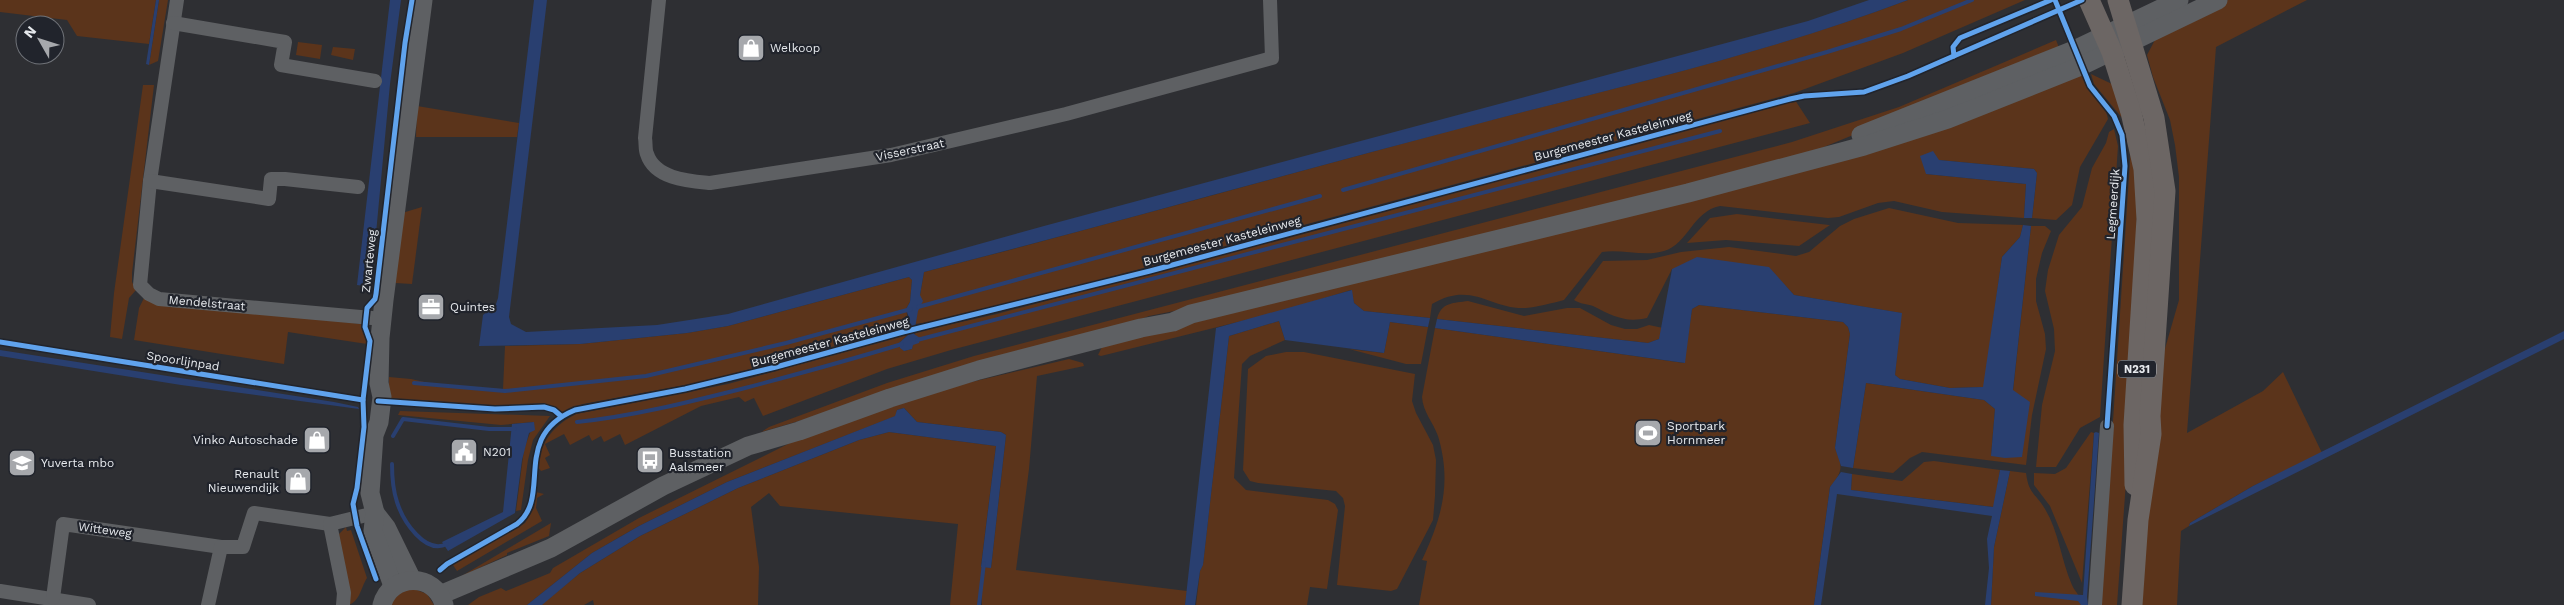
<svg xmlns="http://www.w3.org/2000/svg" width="2564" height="605" viewBox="0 0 2564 605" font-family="'Work Sans',sans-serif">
<rect width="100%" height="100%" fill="#2e2f33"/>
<g fill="#5b341b">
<polygon points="0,0 156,0 149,44 77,36 67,20 0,12"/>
<polygon points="159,0 168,0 158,61 149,65"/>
<path d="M1908,0H2025L1903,53L1794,93L1021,301L947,320L915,324L924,272C1105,226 1284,175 1464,127C1613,88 1764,54 1908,0Z"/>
<polygon points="2228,0 2307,0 2216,47 2187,433 2263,391 2283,372 2322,453 2253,486 2190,523 2189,526 2181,531 2177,605 2139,605 2160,366 2179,300 2179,177 2175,145 2170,120 2153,77 2147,55 2157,36"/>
<polygon points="2056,40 2060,50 1819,149 1784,161 1204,305 1149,316 1123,326 761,432 769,427 887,383 974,356 1792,142 1899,107"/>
<polygon points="298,42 322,45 320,59 296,55"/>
<polygon points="333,47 355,49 353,60 331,55"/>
<path d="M2084,74L2090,88L2105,107L2108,119L2080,167L2072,205L2056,220L2032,218L2037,173L2034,169L1939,160L1926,174L2026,184L2024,218L1942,212L1894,201L1878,203L1839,217L1828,218L1720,206C1693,211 1688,244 1664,251C1645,257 1622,249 1602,252L1564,300C1552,303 1538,307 1526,308C1491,310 1472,280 1432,304L1430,318L1364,311L1354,303L1351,290L1282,311L1101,356L1098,355L1102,347L1446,256Z"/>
<polygon points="2091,74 2112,84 2123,119 2094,84"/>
<polygon points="143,85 154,85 132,273 132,282 136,290 129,298 122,339 110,337 114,293"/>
<path d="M1795,100L1810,123L951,350L887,369L763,416L754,398L745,402L739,397L701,406L625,445L620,434L604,442L601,436L592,441L589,435L570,445L564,434L545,444L550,455L545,458L550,468L541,471L538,467C540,442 554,425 576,414L728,384L908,335L899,343L904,351L912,349L914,334L920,331L997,314Z"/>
<polygon points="417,106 519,123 517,137 416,137"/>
<polygon points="2114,129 2118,146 2100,417 2080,428 2056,467 2036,467 2042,405 2055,351 2054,329 2045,291 2048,270 2059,235 2082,207 2092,168 2106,143 2109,132"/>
<polygon points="2131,146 2138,166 2133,386 2117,605 2101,605"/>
<polygon points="422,207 412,284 395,283 402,213"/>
<path d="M1889,208L1958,223L2023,225L2020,237L2002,257L1984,387L1950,388L1900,379L1895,375L1901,313L1794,295L1768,267L1672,269L1647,318C1625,323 1613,316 1593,306C1587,304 1580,304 1574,300L1603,261L1647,260L1681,252L1729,247L1796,256L1809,252L1840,226L1854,219Z"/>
<polygon points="1737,214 1829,225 1830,225 1799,246 1726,240 1687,243 1710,218"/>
<polygon points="2031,226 2045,226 2051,231 2042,253 2036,279 2036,301 2045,334 2046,349 2032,415 2026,465 1922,452 1910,458 1893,473 1853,468 1866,383 1984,400 1995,409 1991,456 2013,391"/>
<path d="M909,277L912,280L910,302L906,309L909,326L702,382L583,404L563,412C542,402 522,406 499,406C467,407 419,408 389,397V377L411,379L447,387L503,389L505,346L580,344L687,333L728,326Z"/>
<polygon points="144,298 361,324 367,344 288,332 284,364 134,340 139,308"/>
<path d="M1468,301L1524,316L1567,308H1580L1611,325L1625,329H1637L1649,325L1663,328L1659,339L1648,343L1437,319C1441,302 1454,303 1468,301Z"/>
<path d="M1699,305L1843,322L1848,327L1850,334L1835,448C1843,467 1843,471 1830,487L1814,605H1419L1427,561L1422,560C1442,517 1452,483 1438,436C1433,422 1423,412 1422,397L1435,328L1684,363L1692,309Z"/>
<polygon points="1279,321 1285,340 1250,356 1242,364 1234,478 1246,490 1328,500 1335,504 1338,510 1327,589 1310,587 1307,605 1196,605 1200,571 1203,564 1229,336"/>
<polygon points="1390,322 1428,327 1421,364 1406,364 1349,349 1384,353"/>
<polygon points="1286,352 1304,352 1415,374 1412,401 1416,413 1433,445 1436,460 1435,496 1433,520 1397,589 1391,591 1337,585 1345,506 1343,498 1336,491 1258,483 1250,481 1243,470 1248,369 1266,356"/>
<polygon points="1069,359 1083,363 1084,366 1037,376 1029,469 1016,570 1187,591 1185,605 982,605 981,588 978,605 950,605 958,524 780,506 769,493 751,507 759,567 758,605 594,605 593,600 584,605 541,605 580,573 640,536 738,488 859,440 889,432 996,446 981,566 991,568 1006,435 1001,432 917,422 904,408 897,410 896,416 727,482 639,526 592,553 527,605 468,605 479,597 501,588 506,591 550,573 553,568 639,518 796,440 925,393"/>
<polygon points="400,411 550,416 533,440 528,460 521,510 516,511 524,449 534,422 501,425 398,415"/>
<polygon points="2091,432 2094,433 2082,583 2050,506 2034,485 2034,473 2055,474 2066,468"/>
<polygon points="1934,461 2000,470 1994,507 1851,490 1852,474 1902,481 1924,462"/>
<path d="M2010,471L2026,473C2029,495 2035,492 2045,509C2059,532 2061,560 2072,585C2075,592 2082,597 2081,605H1991L1994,547Z"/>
<polygon points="536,492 544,494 537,498 536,508 542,521 457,571 453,565 525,523 534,508"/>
<polygon points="551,523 549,536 507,553 507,555 460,577"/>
<path d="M346,527L347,531L351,530L367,578C361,587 359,605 346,605L339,534Z"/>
<polygon points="412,588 427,594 434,605 391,605 396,595"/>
</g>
<g fill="#293f70">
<polygon points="156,0 159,0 149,65 146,64"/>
<polygon points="390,0 401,0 390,84 371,287 357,285"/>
<path d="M534,0H547L509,317L511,324L526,332L657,325L728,314L1044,226L1808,21L1869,0H1908C1766,54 1616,87 1470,126C1287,174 1107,225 924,272L920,295L923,301L918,311L914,334L920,338L919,343L913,345L912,349L904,351L900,348L899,343L908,335L909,318L906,309L910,302L912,280L909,277L728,326L687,333L580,344L479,346L483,315L496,304L498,298Z"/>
<polygon points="1933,151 1939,160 2034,169 2037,173 2032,218 2024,218 2026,184 1926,174 1920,156"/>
<polygon points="2023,225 2031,226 2013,390 2030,402 2022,457 2005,458 1991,456 1995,409 1984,400 1866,383 1853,468 1841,466 1835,448 1850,334 1848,327 1843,322 1699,305 1692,309 1685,363 1435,328 1437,319 1648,343 1659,339 1672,269 1697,257 1769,267 1794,295 1902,313 1895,375 1900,379 1950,388 1983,387 2002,257 2020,237"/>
<polygon points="1352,290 1354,303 1364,311 1430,318 1428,327 1390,322 1384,353 1285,340 1279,321 1229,336 1203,565 1200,571 1195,605 1185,605 1216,328"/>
<polygon points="2564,331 2564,339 2189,526 2190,523 2253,486"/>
<polygon points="0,350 334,402 358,407 359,409 181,385 0,356"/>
<polygon points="904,408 917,422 1001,432 1006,435 991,568 981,567 996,446 889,432 859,440 738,488 640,536 580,573 542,605 527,605 592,553 639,526 727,482 895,416 897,410"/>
<polygon points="534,422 535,430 529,433 522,460 515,513 448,551 442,542 503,512 512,424"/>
<polygon points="2096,432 2099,433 2087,597 2088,605 2081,605 2078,601 2035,596 2035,592 2083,595 2094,433"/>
<polygon points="2000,470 2010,471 1994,547 1991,605 1985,605 1989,568 1987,539 1992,516 1837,494 1821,605 1814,605 1830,487 1841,472 1852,474 1851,490 1993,507"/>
</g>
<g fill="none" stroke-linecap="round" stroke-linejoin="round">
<g stroke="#293f70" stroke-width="4">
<polyline points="1343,190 1827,52 1901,29 1972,0"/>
<polyline points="918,307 1320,196"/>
<polyline points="917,340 1720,131"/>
<polyline points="414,383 505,391 646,376 786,343 911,309"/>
<path d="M577,422C634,416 689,402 745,388C798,374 850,360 902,344"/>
<polyline points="393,436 403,419 489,429 515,429"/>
<path d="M392,464C392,476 393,490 397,502C403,521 425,555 447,544"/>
<polyline points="979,605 984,563"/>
</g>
<g stroke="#5e6063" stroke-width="14">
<polyline points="177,0 150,181 140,285 149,294 159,299 383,319"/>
<path d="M659,0L645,138C646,143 645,150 647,154C655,179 689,181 710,183L891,155L1066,114L1272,58L1270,0"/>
<polyline points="173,23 285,42 281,65 375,81"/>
<polyline points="150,181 269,199 271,179 285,179 358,187"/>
<polyline points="0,591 89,605"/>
<polyline points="53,598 63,524 221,547"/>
<polyline points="208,605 221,547 243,547 254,513 330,524"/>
<polyline points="343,605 344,593 330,524 375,513"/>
<polyline points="2095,605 2107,426"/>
</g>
<g stroke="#5e6063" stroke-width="19">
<polyline points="1861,135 2074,50 2179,0"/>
<polyline points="375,513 386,527 412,580"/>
<polyline points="393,586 373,531 375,513 370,493 374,435 379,422 382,397 379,383 380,338 384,300 423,0"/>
<polyline points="440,595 551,548 663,486 748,446 799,431 890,398 979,370 1141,328 1173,322 1191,314 1688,193 1864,146 1948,119 2081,66 2218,0"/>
<path d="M382,605C390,573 436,572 444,605"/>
</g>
<g stroke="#6c6664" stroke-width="21">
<polyline points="2089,0 2112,52 2131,112 2144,169 2147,219 2134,425 2135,485"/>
<polyline points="2118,0 2154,118 2165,191 2150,416 2151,434 2138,520 2132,605"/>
</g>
<g stroke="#21242c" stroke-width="8">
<g id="cycleway">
<polyline points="2055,0 2090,86 2114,116 2122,135 2125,166 2107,426"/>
<polyline points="1954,56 1953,47 1960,38 2051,0"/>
<polyline points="0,342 363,400"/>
<polyline points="378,401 495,409 544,407 554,410 561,416"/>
<path d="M440,570L447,564L517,524C553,496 510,437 575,410L685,389L776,367L903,332L1150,271L1790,99L1804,96L1864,92L1908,76L2082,0"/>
<polyline points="376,579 357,526 353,504 357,488 364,427 363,400 370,341 365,327 366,317 367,308 375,299 376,294 405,43 412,0"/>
</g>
</g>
<use href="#cycleway" stroke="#60a3ed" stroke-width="5"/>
</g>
<defs>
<g id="shop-square" transform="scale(1.4375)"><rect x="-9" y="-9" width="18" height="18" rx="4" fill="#a6a8ac" stroke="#21242c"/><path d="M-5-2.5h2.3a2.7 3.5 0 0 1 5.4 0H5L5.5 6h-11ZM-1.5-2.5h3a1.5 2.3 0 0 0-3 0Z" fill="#fff"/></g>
<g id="office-square" transform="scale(1.4375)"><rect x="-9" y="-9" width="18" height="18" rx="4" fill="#a6a8ac" stroke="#21242c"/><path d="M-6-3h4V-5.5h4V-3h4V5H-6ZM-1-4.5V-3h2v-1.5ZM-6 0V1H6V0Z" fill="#fff"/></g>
<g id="stadium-square" transform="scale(1.4375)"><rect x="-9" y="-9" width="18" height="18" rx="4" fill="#a6a8ac" stroke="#21242c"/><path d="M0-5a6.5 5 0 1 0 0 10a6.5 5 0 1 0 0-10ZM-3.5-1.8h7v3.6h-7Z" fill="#fff"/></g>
<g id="civic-square" transform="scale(1.4375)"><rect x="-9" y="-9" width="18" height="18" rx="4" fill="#a6a8ac" stroke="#21242c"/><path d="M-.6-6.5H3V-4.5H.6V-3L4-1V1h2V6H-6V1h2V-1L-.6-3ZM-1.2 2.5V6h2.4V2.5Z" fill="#fff"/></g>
<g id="bus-square" transform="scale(1.4375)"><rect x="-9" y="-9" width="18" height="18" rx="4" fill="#a6a8ac" stroke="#21242c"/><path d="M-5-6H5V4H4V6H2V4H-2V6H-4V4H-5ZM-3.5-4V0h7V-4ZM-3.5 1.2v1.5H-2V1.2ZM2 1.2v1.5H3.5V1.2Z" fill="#fff"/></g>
<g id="university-square" transform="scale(1.4375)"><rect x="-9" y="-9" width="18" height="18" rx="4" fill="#a6a8ac" stroke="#21242c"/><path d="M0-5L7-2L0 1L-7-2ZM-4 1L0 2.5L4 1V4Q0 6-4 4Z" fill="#fff"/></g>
</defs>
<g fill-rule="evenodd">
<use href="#shop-square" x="751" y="48"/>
<use href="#office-square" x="431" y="307"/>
<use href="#stadium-square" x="1648" y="433"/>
<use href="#shop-square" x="317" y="440"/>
<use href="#civic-square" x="464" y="452"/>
<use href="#bus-square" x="650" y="460"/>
<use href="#university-square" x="22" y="463"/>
<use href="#shop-square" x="298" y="481"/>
</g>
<g text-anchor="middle" stroke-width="4.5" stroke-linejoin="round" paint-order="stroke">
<rect fill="#21242c" stroke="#abaeb3" stroke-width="1" x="2118" y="360.5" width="38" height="17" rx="4"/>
<g font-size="11" font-weight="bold" fill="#e6e9ed">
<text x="2137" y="373">N231</text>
</g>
<g font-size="12" fill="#e6e9ed" stroke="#21242c" text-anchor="start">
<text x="770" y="52">Welkoop</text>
<text x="450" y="311">Quintes</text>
<text x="1667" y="430">Sportpark<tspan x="1667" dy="14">Hornmeer</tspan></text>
<text x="298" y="444" text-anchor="end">Vinko Autoschade</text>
<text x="483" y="456">N201</text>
<text x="669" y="457">Busstation<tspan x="669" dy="14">Aalsmeer</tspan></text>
<text x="41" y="467">Yuverta mbo</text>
<text x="279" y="478" text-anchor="end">Renault<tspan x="279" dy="14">Nieuwendijk</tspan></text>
</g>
<g font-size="12" fill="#e6e9ed" stroke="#21242c">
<text transform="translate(1613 136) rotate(-15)" y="4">Burgemeester Kasteleinweg</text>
<text transform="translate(910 150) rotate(-12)" y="4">Visserstraat</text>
<text transform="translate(2113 204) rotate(-86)" y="4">Legmeerdijk</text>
<text transform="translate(1222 241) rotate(-15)" y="4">Burgemeester Kasteleinweg</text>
<text transform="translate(369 261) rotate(-84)" y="4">Zwarteweg</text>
<text transform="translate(207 303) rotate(5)" y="4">Mendelstraat</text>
<text transform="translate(830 342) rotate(-15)" y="4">Burgemeester Kasteleinweg</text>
<text transform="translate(183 361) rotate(9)" y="4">Spoorlijnpad</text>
<text transform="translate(105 530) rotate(8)" y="4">Witteweg</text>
</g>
</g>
<g transform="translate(40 40) rotate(309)"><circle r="24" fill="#21242c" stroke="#707379"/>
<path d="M0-4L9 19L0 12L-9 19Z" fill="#a6a8ac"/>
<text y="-8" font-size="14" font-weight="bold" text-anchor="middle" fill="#e6e9ed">N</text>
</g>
</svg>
